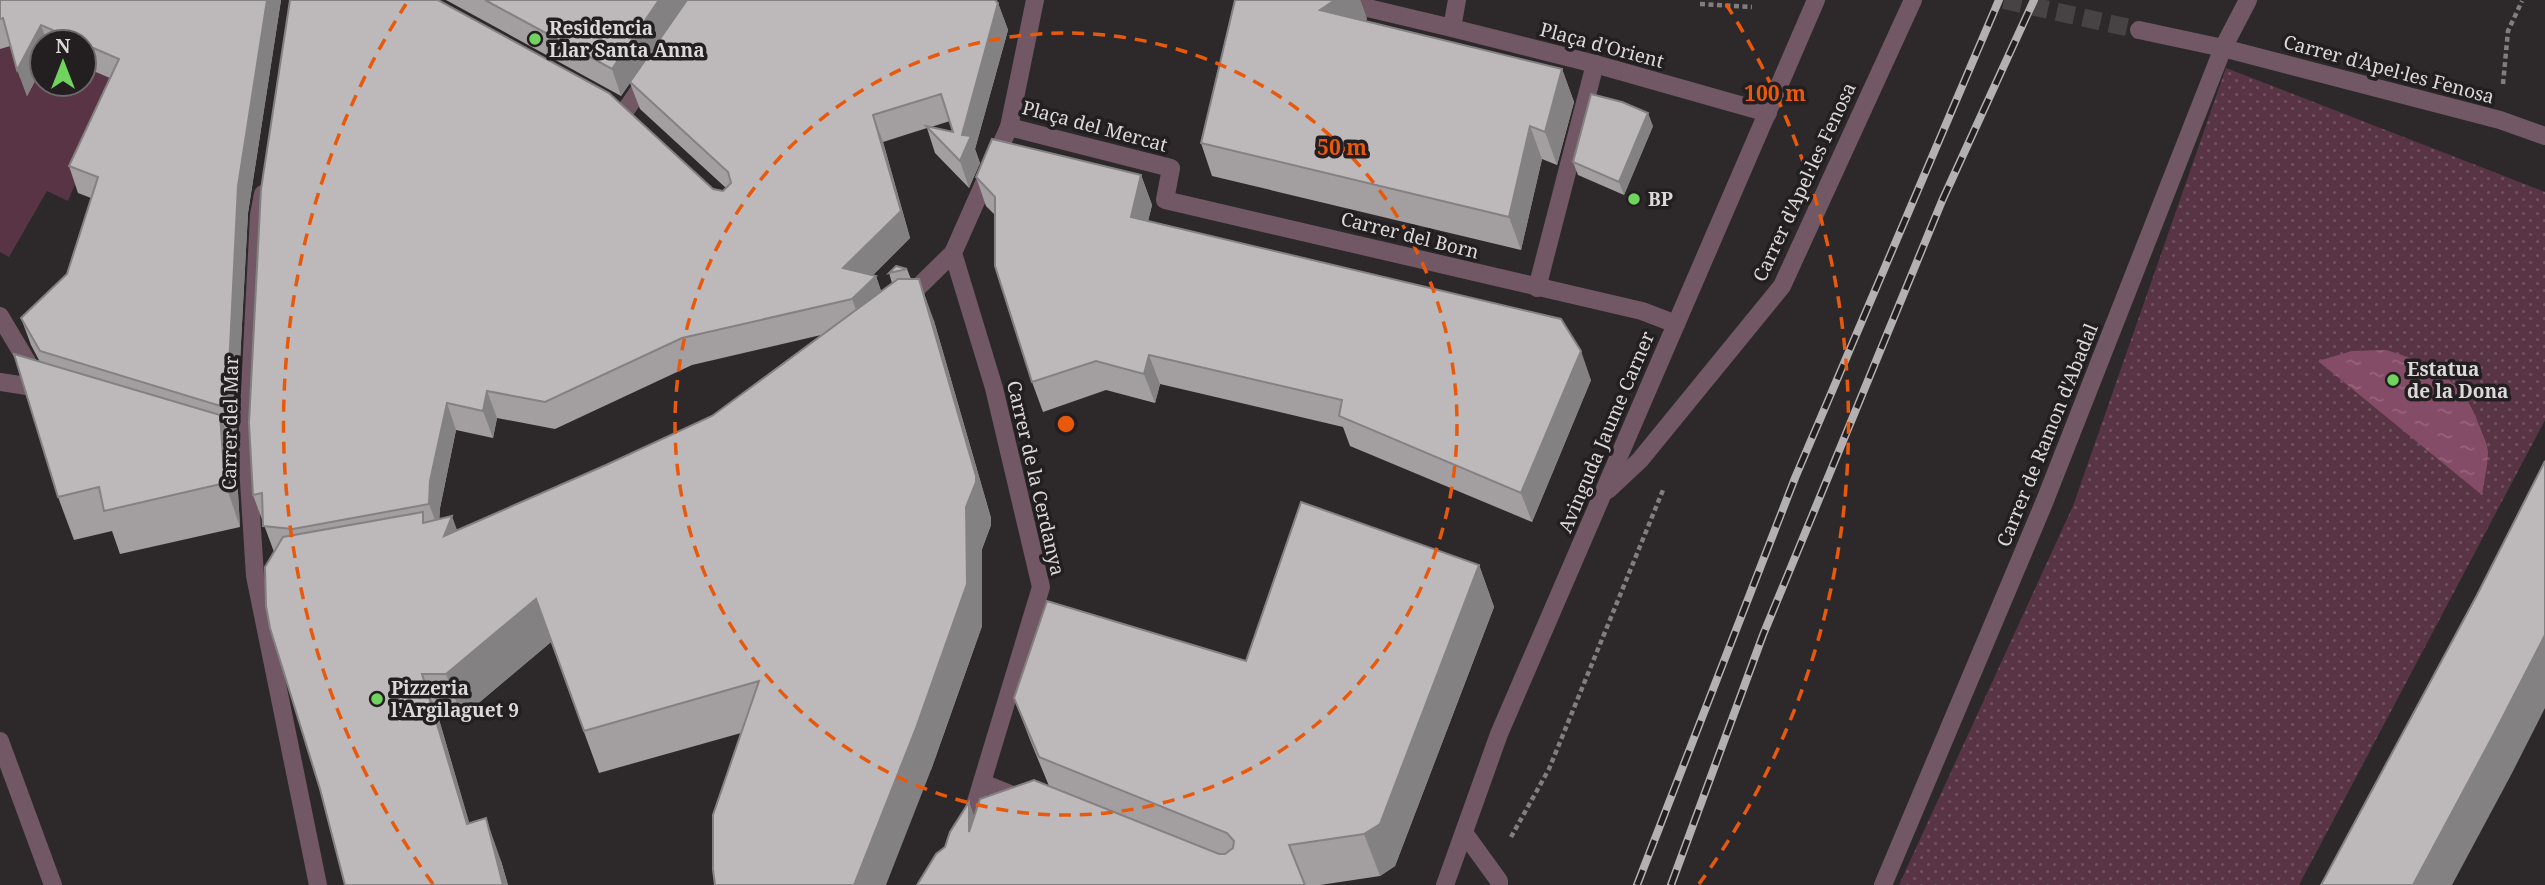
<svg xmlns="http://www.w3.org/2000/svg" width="2545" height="885" viewBox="0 0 2545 885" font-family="'Noto Serif',serif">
<defs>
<pattern id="park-dots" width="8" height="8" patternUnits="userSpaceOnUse" patternTransform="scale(1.75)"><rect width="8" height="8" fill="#583445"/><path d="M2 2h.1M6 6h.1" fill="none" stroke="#6f515f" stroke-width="1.8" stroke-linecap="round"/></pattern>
<pattern id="water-ripples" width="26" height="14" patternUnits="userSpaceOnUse" patternTransform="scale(1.75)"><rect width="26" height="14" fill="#854c67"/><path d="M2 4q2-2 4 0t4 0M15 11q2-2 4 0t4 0" fill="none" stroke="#96657c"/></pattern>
</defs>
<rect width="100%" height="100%" fill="#2d292a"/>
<polygon fill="#583445" points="0,7 34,83 42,68 42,84 84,84 84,42 68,18 118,81 68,201 47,191 9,257 0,252"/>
<polygon fill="url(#park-dots)" points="2226,68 2545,192 2545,420 2299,885 1899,885 2073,506"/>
<path fill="url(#water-ripples)" d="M2386,350C2430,363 2464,380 2479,425C2482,433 2487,443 2488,451C2488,465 2484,481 2482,495L2318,361L2352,351Z"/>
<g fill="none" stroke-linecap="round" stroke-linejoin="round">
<polyline stroke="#474345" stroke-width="18" stroke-dasharray="18 9" stroke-linecap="butt" points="2004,0 2139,30"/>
<g stroke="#827e80" stroke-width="4.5" stroke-dasharray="5 3.5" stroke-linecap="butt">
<polyline points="1700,4 1752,7"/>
<polyline points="2503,84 2508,31 2522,1"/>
<polyline points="1511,837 1549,769 1663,490"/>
</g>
<g stroke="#725864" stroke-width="18">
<polyline points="1334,0 1452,28"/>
<polyline points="1457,0 1452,28 1595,64 1768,113"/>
<polyline points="2139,30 2223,48 2500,120 2545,136"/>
<polyline points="625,111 648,78"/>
<polyline points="1009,127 1171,168 1165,200 1642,311 1676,324"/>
<polyline points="263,194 259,215 247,450 255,576 318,885"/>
<polyline points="1537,288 1595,64"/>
<polyline points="906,299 953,253"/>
<polyline points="0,316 35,375"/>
<polyline points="0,382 46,389"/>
<polyline points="1608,490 1640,460 1782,286 1913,0"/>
<polyline points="0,741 53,885"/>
<polyline points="983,783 1025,800"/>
<polyline points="1465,834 1499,881 1499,885"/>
<polyline points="966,835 1041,587 994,388 953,253 1009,127 1035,0"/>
<polyline points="1445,885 1499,734 1816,0"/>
<polyline points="1883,885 2044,503 2223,48 2248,0"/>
</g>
<g stroke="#b3b0b2" stroke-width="8">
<g id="rail">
<polyline points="1637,885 1795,478 1999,0"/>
<polyline points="1671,885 1763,635 1942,201 2034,0"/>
</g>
</g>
<use href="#rail" stroke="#231f21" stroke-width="5" stroke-dasharray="16" stroke-linecap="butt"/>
</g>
<g fill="#a39ea0" fill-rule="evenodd">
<polygon points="0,0 281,0 248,213 236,435 226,432 236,459 240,527 120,554 112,531 74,540 58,497 40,362 31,345 21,318 67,274 91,198 78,193 69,166 110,78 84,67 84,42 42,42 42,68 27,96 10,46 0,49"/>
<path d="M446,0H995L998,3L1008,30L975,149L980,163L969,188L935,153L927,128L883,142L910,238L872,276H876L881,291L892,283L889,273L907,269L911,279L934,321L991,518V525L982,549V626L931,770L741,733L599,773L551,642L462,717L438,716L469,823L501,861L508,885H345L274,552L253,495L713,189L723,191L726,188L640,109L630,83L621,96ZM950,121L953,132L931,127ZM821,335L712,416L606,465L457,530L439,519L440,508L456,430L493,438L497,418L555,429L692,365Z"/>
<polygon points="1235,0 1360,0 1367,19 1365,21 1562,69 1574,102 1557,165 1542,159 1521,250 1212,176 1201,143"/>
<polygon points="1653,126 1624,195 1578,175 1573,162"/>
<polygon points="1141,175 1152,205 1148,221 1591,380 1532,522 1350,446 1343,427 1160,384 1155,403 1106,390 1043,412 1032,382 995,215 986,206 976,177"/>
<polygon points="1479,565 1494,607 1395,866 1380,876 1320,885 917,885 945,847 969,802 974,817 1049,786 1030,740 1014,698 1246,661"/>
</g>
<g fill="#848182">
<polygon points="267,0 281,0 248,213 236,435 227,408 238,186"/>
<polygon points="659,0 687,0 621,96 612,69"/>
<polygon points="1335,0 1360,0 1367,19 1332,43 1320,10"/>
<polygon points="998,3 1008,30 975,149 980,163 969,188 960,161 962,135"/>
<polygon points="41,25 47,42 42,42 42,68 27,96 17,70"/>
<polygon points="1562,69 1574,102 1557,165 1545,132"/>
<polygon points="1648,113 1653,126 1624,195 1619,182"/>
<polygon points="873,115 883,142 910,238 853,295 843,268"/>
<polygon points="1530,126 1542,159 1521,250 1509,217"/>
<polygon points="1141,175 1152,205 1142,246 1131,217"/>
<polygon points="876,276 885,303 862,326 852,299"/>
<polygon points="919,279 934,321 991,518 991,525 982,549 982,626 931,770 886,885 854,885 966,507"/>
<polygon points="1581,351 1591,380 1532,522 1521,493"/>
<polygon points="1149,355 1160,384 1155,403 1144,374"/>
<polygon points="487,391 497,418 493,438 483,411"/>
<polygon points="447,403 456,430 440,508 439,531 429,504 430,481"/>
<polygon points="220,415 236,459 240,527 225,483"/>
<polygon points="452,516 467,558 444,536"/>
<polygon points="1479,565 1494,607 1395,866 1380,876 1364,834"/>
<polygon points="536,599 551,642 462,717 446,674"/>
<polygon points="2545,635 2545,708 2511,775 2452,885 2413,885"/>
<polygon points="422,674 438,716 482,866 467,824"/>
<polygon points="969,802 984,844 969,832"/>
<polygon points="486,818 501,861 508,885 503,885"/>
</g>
<g fill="#bdb8ba" stroke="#848182" stroke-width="2">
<polygon points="0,0 267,0 238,186 227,408 40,351 21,318 67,274 98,177 69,166 119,59 84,44 84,42 80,42 41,25 17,70 3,18 0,19"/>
<polygon points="290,0 438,0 609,93 713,189 723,191 731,183 728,172 630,82 687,0 995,0 998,3 962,135 971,136 960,161 926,126 953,132 941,94 873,115 901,211 843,268 876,276 852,299 682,338 545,402 487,391 483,411 447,403 430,481 429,504 293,529 263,526 262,493 253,495 249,423 261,189"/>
<polygon points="485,0 659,0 612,69"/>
<polygon points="1235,0 1335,0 1320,10 1562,69 1545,132 1530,126 1509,217 1201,143"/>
<polygon points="1591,94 1622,102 1648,113 1619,182 1573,162"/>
<polygon points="992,139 1141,175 1131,217 1561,319 1581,351 1521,493 1339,416 1342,400 1149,355 1144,374 1096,361 1032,382 995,266 995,197 976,177"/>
<polygon points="896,266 907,269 889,273"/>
<polygon points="898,279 919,279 976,476 976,482 966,507 967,584 916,728 854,885 715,885 713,870 713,815 759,681 584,731 536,599 446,674 422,674 467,824 486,818 503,885 345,885 320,789 270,628 266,606 265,567 283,537 423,512 423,523 452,516 444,536 606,465 712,416"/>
<polygon points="14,354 220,415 225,483 104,511 99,487 58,497"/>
<polygon points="2545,461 2545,635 2495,732 2413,885 2321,885 2477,595"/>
<polygon points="1301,502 1479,565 1380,824 1364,834 1289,845 1305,885 917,885 936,854 945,847 950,832 969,802 969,832 980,799 1034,780 1219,854 1225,854 1233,848 1234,841 1227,833 1039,757 1014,698 1047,601 1246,661"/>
</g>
<g fill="none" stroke="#e8590c" stroke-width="3.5" stroke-dasharray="12 9">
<circle cx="1066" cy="424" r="391"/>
<path d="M433 884A782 782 0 0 1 406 4M1726 4A782 782 0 0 1 1699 884"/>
</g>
<g fill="#70d35e" stroke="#231f21" stroke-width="2.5">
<circle cx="535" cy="39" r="7"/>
<circle cx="1634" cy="199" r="7"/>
<circle cx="2393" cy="380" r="7"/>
<circle cx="377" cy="699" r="7"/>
</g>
<g text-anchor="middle" stroke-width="7" stroke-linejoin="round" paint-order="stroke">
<g font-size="19" font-weight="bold" fill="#dcd9db" stroke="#231f21" text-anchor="start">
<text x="549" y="35">Residencia<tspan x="549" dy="22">Llar Santa Anna</tspan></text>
<text x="1648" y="206">BP</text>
<text x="2407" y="376">Estatua<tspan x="2407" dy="22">de la Dona</tspan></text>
<text x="391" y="695">Pizzeria<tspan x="391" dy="22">l'Argilaguet 9</tspan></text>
</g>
<g font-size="19" fill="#dcd9db" stroke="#231f21">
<text transform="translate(1602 45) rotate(15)" y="7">Plaça d'Orient</text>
<text transform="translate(2389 69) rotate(15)" y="7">Carrer d'Apel·les Fenosa</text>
<text transform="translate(1095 126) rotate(15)" y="7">Plaça del Mercat</text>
<text transform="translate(1804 182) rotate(-65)" y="7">Carrer d'Apel·les Fenosa</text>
<text transform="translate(1410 235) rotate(14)" y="7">Carrer del Born</text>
<text transform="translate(230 423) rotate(-89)" y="7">Carrer del Mar</text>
<text transform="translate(1606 432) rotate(-67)" y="7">Avinguda Jaume Carner</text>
<text transform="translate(2047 435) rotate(-68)" y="7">Carrer de Ramon d'Abadal</text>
<text transform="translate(1036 478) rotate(77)" y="7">Carrer de la Cerdanya</text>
</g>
</g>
<circle cx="1066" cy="424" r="10" fill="#e8590c" stroke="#231f21" stroke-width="3.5"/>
<g font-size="21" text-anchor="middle" font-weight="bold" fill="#e8590c" stroke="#231f21" stroke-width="7" stroke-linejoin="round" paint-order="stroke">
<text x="1775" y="101">100 m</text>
<text x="1342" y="155">50 m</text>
</g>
<g transform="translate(63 63)"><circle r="33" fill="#231f21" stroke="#6d696b" stroke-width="2"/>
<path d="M0-5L12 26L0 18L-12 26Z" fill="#70d35e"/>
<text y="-10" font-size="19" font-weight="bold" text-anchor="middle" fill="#dcd9db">N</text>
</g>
</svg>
